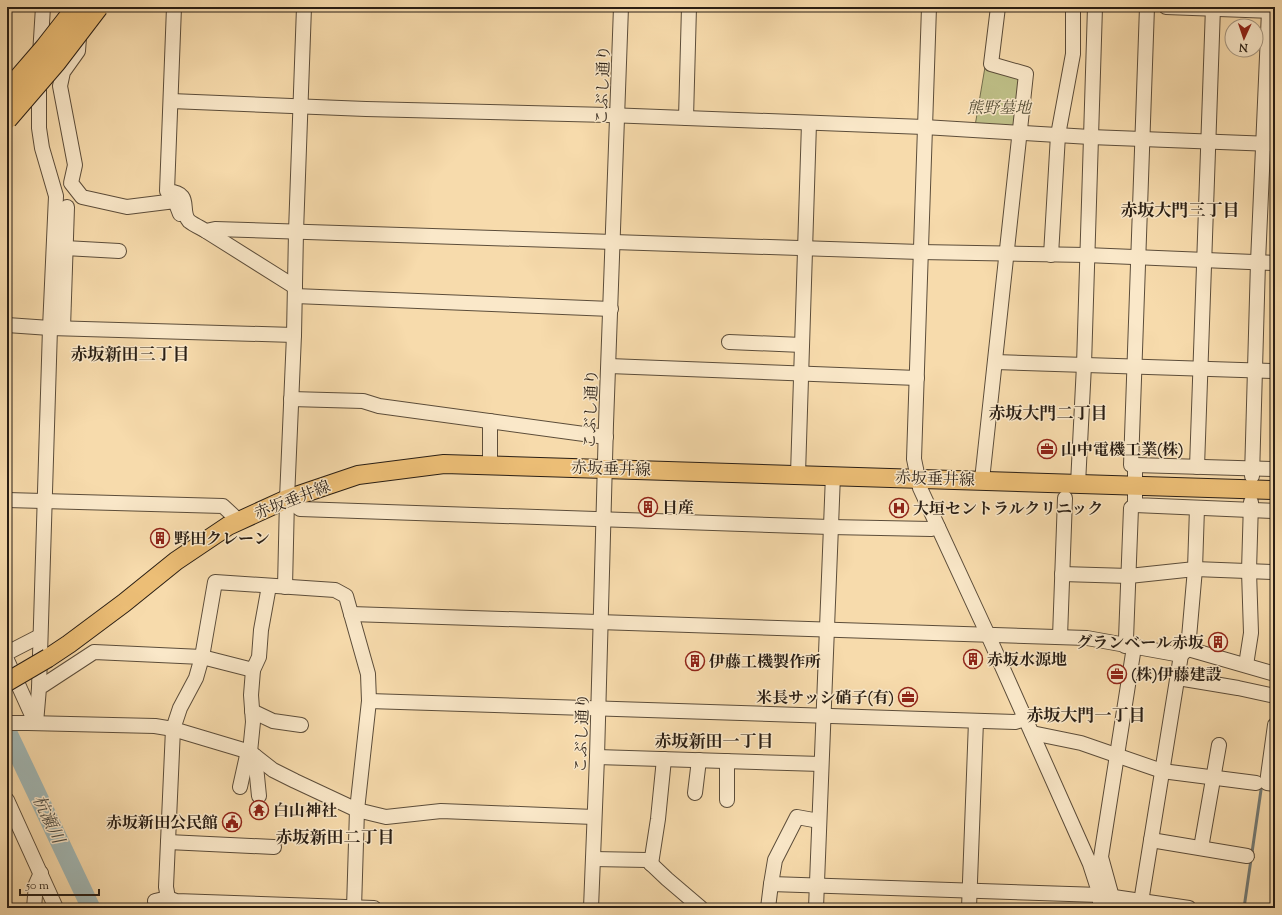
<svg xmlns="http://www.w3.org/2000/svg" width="1282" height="915" viewBox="0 0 1282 915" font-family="'Sorts Mill Goudy','Noto Serif JP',serif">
<rect width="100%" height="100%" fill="#f7dbac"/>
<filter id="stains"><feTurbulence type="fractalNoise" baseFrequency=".005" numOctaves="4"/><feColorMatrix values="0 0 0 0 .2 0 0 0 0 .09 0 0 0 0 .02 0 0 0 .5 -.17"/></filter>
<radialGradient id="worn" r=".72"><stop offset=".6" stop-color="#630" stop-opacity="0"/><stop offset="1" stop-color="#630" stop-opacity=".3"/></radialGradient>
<polygon fill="#bfc088" stroke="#746f4e" points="985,67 1021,75 1018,127 975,126"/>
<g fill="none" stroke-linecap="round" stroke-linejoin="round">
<g stroke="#727a75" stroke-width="3">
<polyline points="1271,722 1275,700"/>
<polyline points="1244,908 1262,783"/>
</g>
<polyline stroke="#a2b8b5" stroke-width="19" points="7,731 91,908"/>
<g stroke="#5c4d3a" stroke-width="16">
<g id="minor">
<path d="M174,7L167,191C194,193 179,210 189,221C194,225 201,228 206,231L215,229L920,252L1086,255L1275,263"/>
<polyline points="929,7 914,459 920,488 988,635 1090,864 1100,895 1100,908"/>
<polyline points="1147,7 1131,465 1135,465 1135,505 1275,511"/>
<polyline points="1166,7 1275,11"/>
<polyline points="78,32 79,38 78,51 63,72 60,86 75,165 71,183 82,197 127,207 175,201 180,214"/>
<polyline points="40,55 43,7"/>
<polyline points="171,101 366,109 608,115 924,127 1090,137 1275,144"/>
<polyline points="686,118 689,7"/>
<polyline points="206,231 295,287"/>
<polyline points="65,248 119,251"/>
<polyline points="1051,255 1058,135 1073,54 1073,7"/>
<polyline points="295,296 611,309"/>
<polyline points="7,325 50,328 294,335"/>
<polyline points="63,328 67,207"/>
<polyline points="729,342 802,345"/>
<polyline points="995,362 1275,371"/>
<polyline points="609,366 917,378"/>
<polyline points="291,399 363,401 379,406 606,437"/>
<polyline points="490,421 490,465"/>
<polyline points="1135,465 1275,469"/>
<polyline points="1197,467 1213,7"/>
<polyline points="798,474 809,123"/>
<polyline points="1252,476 1258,262 1269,11"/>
<polyline points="982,480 1026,74 991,64 998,7"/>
<polyline points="1078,484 1084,365 1095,7"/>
<polyline points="287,499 300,509 830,527 931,529 938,527"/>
<polyline points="7,500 223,506 239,521"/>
<polyline points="1062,574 1129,576 1195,569 1275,572"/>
<polyline points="285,587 287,499 294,335 296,232 304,7"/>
<polyline points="351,614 1087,638 1181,655 1188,649 1195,569 1197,508"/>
<polyline points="1060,637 1065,498"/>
<polyline points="1125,646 1126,639 1131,508 1135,505"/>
<polyline points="1188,649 1275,674"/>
<polyline points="7,653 40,636"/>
<polyline points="7,660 35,722"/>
<polyline points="1246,665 1251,633 1249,571 1251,502"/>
<polyline points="1178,678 1238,688 1275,696"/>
<polyline points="39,688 50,328 56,196 42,148 39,128 39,79"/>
<polyline points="369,701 1015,722 1025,719"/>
<polyline points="252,711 273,721 301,725"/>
<polyline points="7,723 28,723 155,726 173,729 250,752 273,770 295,781 357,810 386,817 441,811 594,817"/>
<polyline points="36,723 39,688 94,652 202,657 253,670 259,657 261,630 269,586"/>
<polyline points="1275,725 1267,783 1275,784"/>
<polyline points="1032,733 1081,743 1162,771 1256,783"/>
<polyline points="250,752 253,722 251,695 253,670"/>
<polyline points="255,756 259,796"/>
<polyline points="597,757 821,764"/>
<polyline points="240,787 248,751"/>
<polyline points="695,793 699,760"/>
<polyline points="7,800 56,908"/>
<polyline points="727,800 727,761"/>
<polyline points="1151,840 1247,856"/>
<polyline points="168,842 274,847"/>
<polyline points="1201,848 1219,745"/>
<polyline points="593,859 647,860 667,879 701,908"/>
<polyline points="651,864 658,819 664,759"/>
<polyline points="771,884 775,860 797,817 819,821"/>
<polyline points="1112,897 1101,857 1134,647"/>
<polyline points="168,898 166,887 173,729 180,708 196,678 202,657 215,582 335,590 346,596 368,674 369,701 357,810 354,908"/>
<polyline points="155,901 168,898 176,901 374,908"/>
<polyline points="1141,902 1181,655"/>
<polyline points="34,908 36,884 41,873"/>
<polyline points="591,908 597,757 606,424 621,7"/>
<polyline points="768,908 771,884 1100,895 1189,908"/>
<polyline points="816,908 833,475"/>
<polyline points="969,908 976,721"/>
</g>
</g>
<g stroke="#291e14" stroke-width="20">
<polyline id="major" points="48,658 69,644 124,603 176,561 228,526 287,499 358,475 444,464 1275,490"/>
</g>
<use href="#minor" stroke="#fae8c9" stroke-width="14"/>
<use href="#major" stroke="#ecbe76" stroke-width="18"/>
<g stroke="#291e14" stroke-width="20" stroke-linecap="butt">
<polyline id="major-bridge" points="7,682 48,658"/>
</g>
<g stroke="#291e14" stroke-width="22" stroke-linecap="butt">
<g id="highway-bridge">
<polyline points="7,92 45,48 77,7"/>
<polyline points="7,119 56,62 98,7"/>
</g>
</g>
<use href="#major-bridge" stroke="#ecbe76" stroke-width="18"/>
<use href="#highway-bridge" stroke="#ecbe76" stroke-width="20"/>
</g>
<defs>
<g id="office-ring" transform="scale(1)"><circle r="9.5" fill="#fae8c9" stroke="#8f2418" stroke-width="1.5"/><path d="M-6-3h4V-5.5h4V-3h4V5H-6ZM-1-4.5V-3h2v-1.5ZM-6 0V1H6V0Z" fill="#8f2418"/></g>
<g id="building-ring" transform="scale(1)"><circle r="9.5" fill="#fae8c9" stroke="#8f2418" stroke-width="1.5"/><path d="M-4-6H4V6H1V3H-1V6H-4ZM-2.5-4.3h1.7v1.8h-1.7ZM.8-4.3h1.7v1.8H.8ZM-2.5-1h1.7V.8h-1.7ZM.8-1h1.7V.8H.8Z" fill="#8f2418"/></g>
<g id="hospital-ring" transform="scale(1)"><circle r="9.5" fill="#fae8c9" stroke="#8f2418" stroke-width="1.5"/><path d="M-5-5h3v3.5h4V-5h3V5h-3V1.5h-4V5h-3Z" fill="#8f2418"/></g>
<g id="temple-ring" transform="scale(1)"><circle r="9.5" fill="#fae8c9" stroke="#8f2418" stroke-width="1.5"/><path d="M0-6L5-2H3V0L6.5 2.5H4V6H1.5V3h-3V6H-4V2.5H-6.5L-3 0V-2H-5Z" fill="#8f2418"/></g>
<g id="civic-ring" transform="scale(1)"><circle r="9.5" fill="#fae8c9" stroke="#8f2418" stroke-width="1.5"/><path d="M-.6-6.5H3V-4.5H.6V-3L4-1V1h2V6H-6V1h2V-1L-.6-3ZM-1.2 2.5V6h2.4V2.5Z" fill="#8f2418"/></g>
</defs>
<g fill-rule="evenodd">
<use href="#office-ring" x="1047" y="449"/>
<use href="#building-ring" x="648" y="507"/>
<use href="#hospital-ring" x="899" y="508"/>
<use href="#building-ring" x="160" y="538"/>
<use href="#building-ring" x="1218" y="642"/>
<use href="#building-ring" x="973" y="659"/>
<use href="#building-ring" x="695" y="661"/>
<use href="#office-ring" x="1117" y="674"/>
<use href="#office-ring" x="908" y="697"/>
<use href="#temple-ring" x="259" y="810"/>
<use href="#civic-ring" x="232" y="822"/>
</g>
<g text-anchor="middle" stroke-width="3" stroke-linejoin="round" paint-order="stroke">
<g font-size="16" fill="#291e14" stroke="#fae8c9">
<text transform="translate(602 85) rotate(-88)" y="6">こぶし通り</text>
<text transform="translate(590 409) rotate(-88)" y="6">こぶし通り</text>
<text transform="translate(611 468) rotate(2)" y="6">赤坂垂井線</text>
<text transform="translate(935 478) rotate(2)" y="6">赤坂垂井線</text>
<text transform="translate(292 499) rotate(-21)" y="6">赤坂垂井線</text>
<text transform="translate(581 733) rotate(-88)" y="6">こぶし通り</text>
</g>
<g font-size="16" font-style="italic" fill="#564f37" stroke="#fae8c9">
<text x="999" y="113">熊野墓地</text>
</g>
<g font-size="16" font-weight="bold" fill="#291e14" stroke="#fae8c9" text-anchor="start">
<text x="1061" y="455">山中電機工業(株)</text>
<text x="662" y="513">日産</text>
<text x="913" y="514">大垣セントラルクリニック</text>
<text x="174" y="544">野田クレーン</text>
<text x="1204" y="648" text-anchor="end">グランベール赤坂</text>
<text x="987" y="665">赤坂水源地</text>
<text x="709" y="667">伊藤工機製作所</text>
<text x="1131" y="680">(株)伊藤建設</text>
<text x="894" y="703" text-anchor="end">米長サッシ硝子(有)</text>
<text x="273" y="816">白山神社</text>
<text x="218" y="828" text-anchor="end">赤坂新田公民館</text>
</g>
<g font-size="17" font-weight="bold" fill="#291e14" stroke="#fae8c9">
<text x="1180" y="216">赤坂大門三丁目</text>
<text x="130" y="360">赤坂新田三丁目</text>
<text x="1048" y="419">赤坂大門二丁目</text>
<text x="1086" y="721">赤坂大門一丁目</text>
<text x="714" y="747">赤坂新田一丁目</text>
<text x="335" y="843">赤坂新田二丁目</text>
</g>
<g font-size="17" font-style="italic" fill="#4d4c44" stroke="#fae8c9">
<text transform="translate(49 819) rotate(65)" y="6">杭瀬川</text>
</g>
</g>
<rect width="1282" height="915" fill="none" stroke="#f7dbac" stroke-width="24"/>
<rect x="8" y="8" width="1266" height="899" fill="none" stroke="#291e14" stroke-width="2"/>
<rect x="12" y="12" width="1258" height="891" fill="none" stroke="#291e14"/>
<g transform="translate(1244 38) rotate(183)"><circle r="19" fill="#fae8c9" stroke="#a69781"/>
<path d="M0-3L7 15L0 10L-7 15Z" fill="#8f2418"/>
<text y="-6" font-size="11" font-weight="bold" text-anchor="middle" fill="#291e14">N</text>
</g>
<path d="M20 889v6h79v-6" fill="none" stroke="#291e14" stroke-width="2"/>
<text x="26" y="889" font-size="12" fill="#291e14" stroke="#fae8c9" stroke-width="3" paint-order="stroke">50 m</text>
<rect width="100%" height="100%" filter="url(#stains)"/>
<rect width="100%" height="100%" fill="url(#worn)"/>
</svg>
